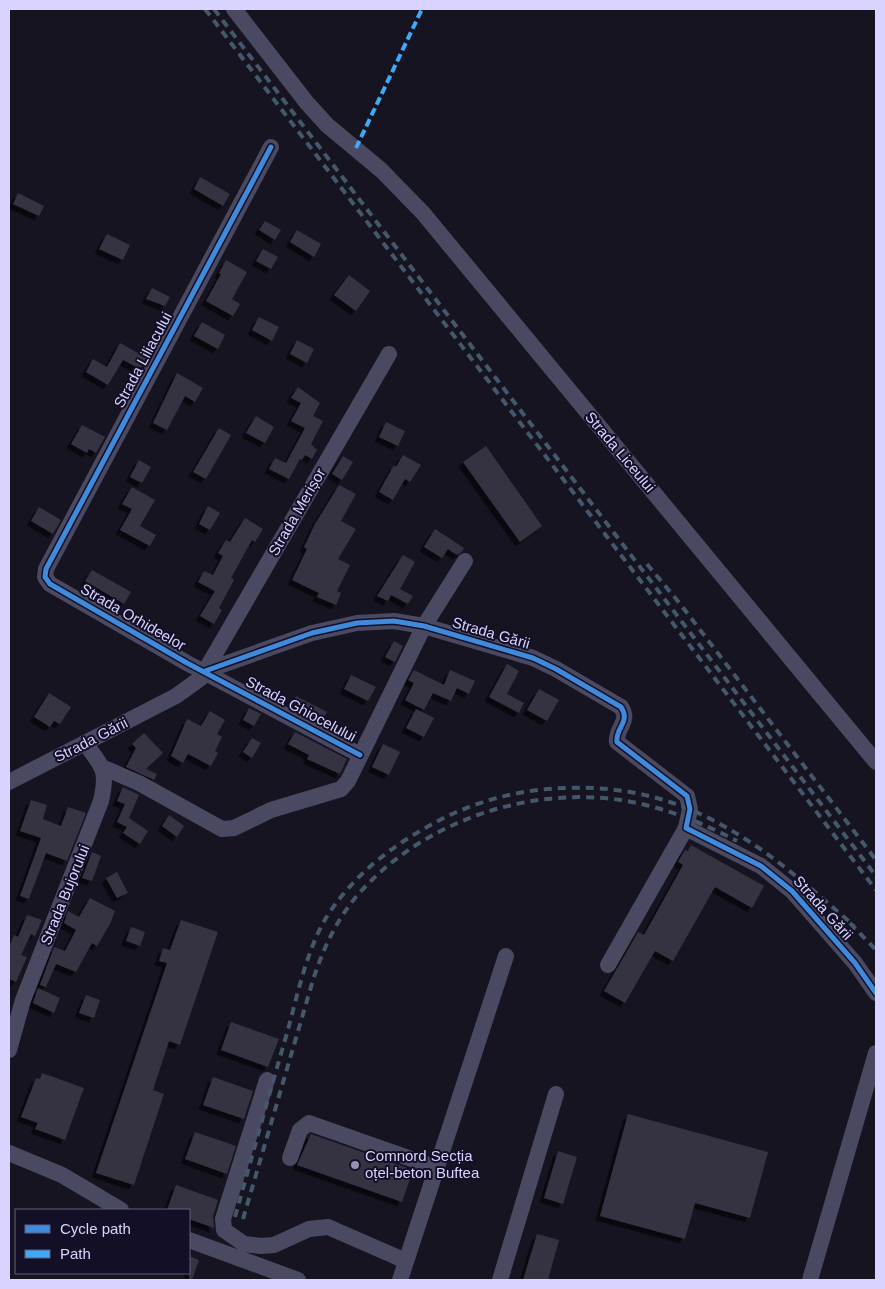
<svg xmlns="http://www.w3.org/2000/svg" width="885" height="1289" viewBox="0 0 885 1289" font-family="Arial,sans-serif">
<defs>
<filter id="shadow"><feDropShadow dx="-4.5" dy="4.5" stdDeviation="0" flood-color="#0009"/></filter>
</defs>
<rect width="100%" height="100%" fill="#161421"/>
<g fill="#343243" filter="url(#shadow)">
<polygon points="200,177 230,194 223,206 194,189"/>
<polygon points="18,193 44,206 39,216 13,204"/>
<polygon points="265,221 281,230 275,240 259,230"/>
<polygon points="297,230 321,244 314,257 290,242"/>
<polygon points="107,234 130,245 123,260 99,249"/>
<polygon points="263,249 278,257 271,269 256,261"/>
<polygon points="226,260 247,272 232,299 240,304 233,316 206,301 221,274 219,273"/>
<polygon points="349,275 370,291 356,311 334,295"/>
<polygon points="152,288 170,297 165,306 146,299"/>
<polygon points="259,317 279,327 272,341 252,330"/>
<polygon points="202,322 225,335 218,349 194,336"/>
<polygon points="297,340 314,349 307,363 290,354"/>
<polygon points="120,343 147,358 140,369 123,360 108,385 86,372 93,359 107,367"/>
<polygon points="177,373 203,388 195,402 185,396 167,430 153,423"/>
<polygon points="298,387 320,403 313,416 323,421 311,444 317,450 312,459 305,455 302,460 300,459 289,479 269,469 275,458 286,463 305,428 291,421 301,403 291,398"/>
<polygon points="256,416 274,427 265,443 246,433"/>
<polygon points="386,422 405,431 398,446 379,437"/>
<polygon points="82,425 105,437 96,453 89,449 87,453 71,444"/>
<polygon points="219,428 231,435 206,479 193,472"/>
<polygon points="486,446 542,526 520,542 463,462"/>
<polygon points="403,455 421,465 410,482 405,479 393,500 379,492 394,465 396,467"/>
<polygon points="343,456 353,462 342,480 332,474"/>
<polygon points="139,460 151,467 142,483 130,477"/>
<polygon points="339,485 356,494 341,521 356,529 338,559 350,565 337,591 341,593 336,605 317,597 319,593 292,580 307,549 304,547 315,524"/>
<polygon points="132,487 155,500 140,526 156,535 150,546 120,530 132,509 122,504"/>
<polygon points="208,506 220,513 210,530 199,524"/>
<polygon points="39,507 61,520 53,534 31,521"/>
<polygon points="245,518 263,529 255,542 252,540 231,578 234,580 219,608 222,610 214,624 200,616 215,591 198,582 204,571 213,575 223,556 218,553 226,540 230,542"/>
<polygon points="435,529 464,548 462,552 457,555 448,549 442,558 424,547"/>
<polygon points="403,555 415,562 400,589 413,596 408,604 391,595 388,601 377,596"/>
<polygon points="92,570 131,592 124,604 85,581"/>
<polygon points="394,641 403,646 395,662 385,657"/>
<polygon points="507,664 519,671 507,694 524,703 519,713 489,697"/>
<polygon points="414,670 444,685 450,670 475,681 469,694 457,688 451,701 433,693 424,710 405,700 414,683 408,680"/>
<polygon points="351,675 376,687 368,701 344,689"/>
<polygon points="539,689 559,700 547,721 527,710"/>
<polygon points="49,693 71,707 60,724 54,721 50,727 34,717"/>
<polygon points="296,696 327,712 321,723 290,707"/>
<polygon points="249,708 261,714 254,726 243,720"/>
<polygon points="416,709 434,718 424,737 406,728"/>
<polygon points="210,711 225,720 217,734 222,737 215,751 218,753 211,766 188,754 183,763 171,756 187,719 201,726"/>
<polygon points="295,732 347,759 340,774 307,759 309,755 288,744"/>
<polygon points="144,733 163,753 146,769 157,774 154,780 126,767 136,748 132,744"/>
<polygon points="252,738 261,743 252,758 243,752"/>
<polygon points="383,744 400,752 389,775 372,767"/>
<polygon points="123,787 139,795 129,818 148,831 140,844 123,833 127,827 117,822 125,804 117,801"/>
<polygon points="31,800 47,805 43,819 61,826 68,807 86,813 67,861 46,853 29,899 20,896 41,838 20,831"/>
<polygon points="169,815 184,826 177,837 162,826"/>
<polygon points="691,845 764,886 752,908 715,887 673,961 655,951 625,1003 604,991 638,932 644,935 683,865 678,862 685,850 688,851"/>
<polygon points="92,852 101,856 92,881 82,878"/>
<polygon points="117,872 128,893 117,898 106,878"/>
<polygon points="90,898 115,911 110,924 97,946 92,943 76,972 56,964 46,987 40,985 54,947 65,951 76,930 64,923 68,911 79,917"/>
<polygon points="27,915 42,920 35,936 31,934 21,955 27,957 16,982 9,979 9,947 14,935 18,937"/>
<polygon points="181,920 218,932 180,1045 169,1041 153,1090 164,1094 134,1185 96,1173 167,963 159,961 163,948 170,950"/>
<polygon points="131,927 145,932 140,946 126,941"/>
<polygon points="38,988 60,998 54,1013 33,1003"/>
<polygon points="86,995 100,1000 94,1018 79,1013"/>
<polygon points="231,1022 279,1039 268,1067 221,1050"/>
<polygon points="42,1073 84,1088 65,1140 35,1129 38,1123 21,1117 36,1078 40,1079"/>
<polygon points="213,1077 253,1091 244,1119 203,1105"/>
<polygon points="628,1114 768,1152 750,1218 695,1203 685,1239 600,1216"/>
<polygon points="195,1132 236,1146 227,1174 185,1159"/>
<polygon points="311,1134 413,1170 402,1202 297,1165"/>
<polygon points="558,1151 577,1157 563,1204 544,1198"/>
<polygon points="176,1185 218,1200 213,1216 214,1228 189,1219 189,1210 167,1210"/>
<polygon points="537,1234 559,1240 548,1280 523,1280"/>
<polygon points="189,1256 199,1260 192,1280 189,1280"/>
</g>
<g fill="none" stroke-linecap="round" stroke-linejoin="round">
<g stroke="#4a4962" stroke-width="16">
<polyline points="234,9 307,103 327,125 381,170 423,213 876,762"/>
<polyline points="271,147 46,569 45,577 50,584 187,663 360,755"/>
<path d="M205,671L312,633L357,623L394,621L424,626L533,658L556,669L621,707C631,722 615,728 617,742L687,796L690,809L686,828L761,866L792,891L855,963L876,993"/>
<polyline points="104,768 139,783 222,829 234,828 271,810 341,789 348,781 424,626 465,561"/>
<polyline points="9,782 176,696 201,678 389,354"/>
<polyline points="608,965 686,828"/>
<path d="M9,1050L23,1000L101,801C108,770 103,768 85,743"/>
<polyline points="267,1080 223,1219 224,1230 244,1244 261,1246 274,1245 309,1229 328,1227 406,1261"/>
<polyline points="9,1153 62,1175 121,1210"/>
<polyline points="290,1158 300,1130 309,1123 437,1168"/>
<polyline points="189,1240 298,1280"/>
<polyline points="400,1280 506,956"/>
<polyline points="500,1280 556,1094"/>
<polyline points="810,1280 876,1053"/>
</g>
<g stroke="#43596b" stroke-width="4" stroke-dasharray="8 6" stroke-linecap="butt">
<polyline points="205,9 876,890"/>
<polyline points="214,9 876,876"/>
<polyline points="647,564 681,605 876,860"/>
<polyline points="850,923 876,950"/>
<path d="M235,1217C252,1156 269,1095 287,1033C297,997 305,957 323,923C349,878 391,846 436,822C475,801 521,789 566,788C690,783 766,848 854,926"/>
<path d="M243,1219L313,980C324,946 339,914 364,888C429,819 533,785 627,801C666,808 703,823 737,841"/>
</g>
<polyline stroke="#3fa9f5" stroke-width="4" stroke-dasharray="8 4" stroke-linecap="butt" points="356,148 422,9"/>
<g stroke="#130f26" stroke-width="8">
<g id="cycleway">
<polyline points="271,147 46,569 45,577 50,584 187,663 360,755"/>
<path d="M205,671L312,633L357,623L394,621L424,626L533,658L556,669L621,707C631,722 615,728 617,742L687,796L690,809L686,828L761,866L792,891L855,963L876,993"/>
</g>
</g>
<use href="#cycleway" stroke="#408adc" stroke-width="5"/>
</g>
<circle fill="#9591b1" stroke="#130f26" stroke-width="2" cx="355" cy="1165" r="5"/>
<g text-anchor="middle" stroke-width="4" stroke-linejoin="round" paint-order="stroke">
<g font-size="15" fill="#d9d4ff" stroke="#130f26">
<text transform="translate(143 360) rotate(-62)" y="5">Strada Liliacului</text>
<text transform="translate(620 452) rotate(50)" y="5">Strada Liceului</text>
<text transform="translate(297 512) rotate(-60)" y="5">Strada Merișor</text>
<text transform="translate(133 617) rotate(30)" y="5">Strada Orhideelor</text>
<text transform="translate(491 633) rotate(16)" y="5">Strada Gării</text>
<text transform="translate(301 709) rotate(28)" y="5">Strada Ghiocelului</text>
<text transform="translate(91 740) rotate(-27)" y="5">Strada Gării</text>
<text transform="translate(65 895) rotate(-68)" y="5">Strada Bujorului</text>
<text transform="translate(823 908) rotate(48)" y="5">Strada Gării</text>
</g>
<g font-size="15" fill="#d9d4ff" stroke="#130f26" text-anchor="start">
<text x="365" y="1161">Comnord Secția<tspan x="365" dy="17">oțel-beton Buftea</tspan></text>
</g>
</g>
<rect width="885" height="1289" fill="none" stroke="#d9d4ff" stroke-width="20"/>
<rect x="15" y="1209" width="175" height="65" fill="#130f26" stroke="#625e7d"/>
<rect x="25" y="1225" width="25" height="8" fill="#408adc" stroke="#625e7d"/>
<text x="60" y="1234" font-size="15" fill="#d9d4ff">Cycle path</text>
<rect x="25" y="1250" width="25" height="8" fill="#3fa9f5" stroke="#625e7d"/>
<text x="60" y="1259" font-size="15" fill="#d9d4ff">Path</text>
</svg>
